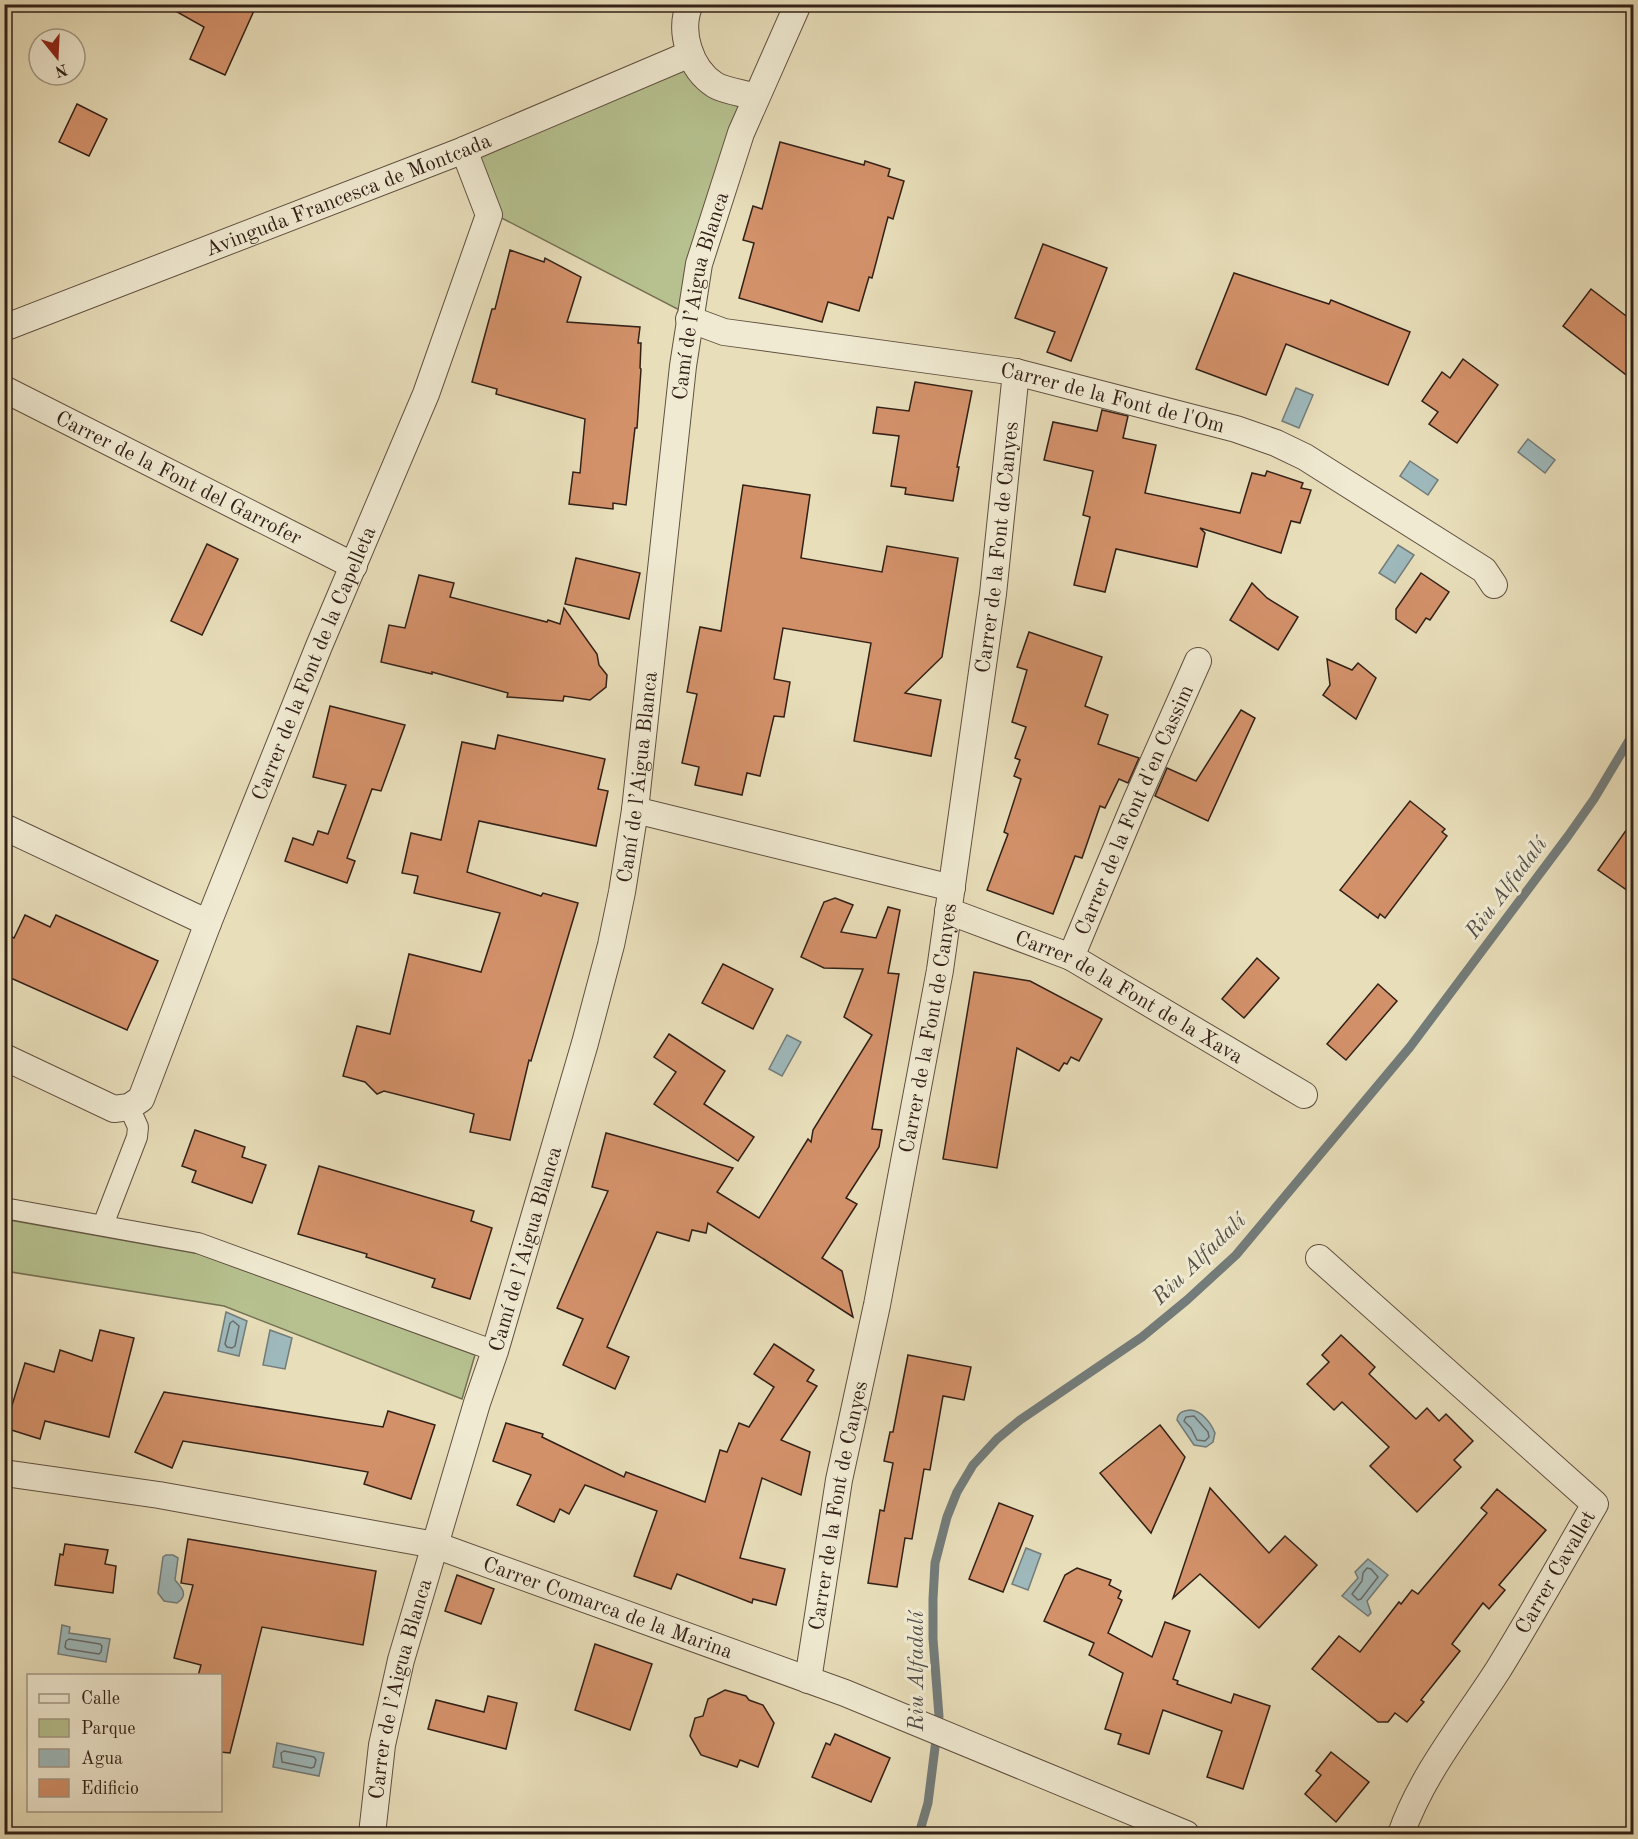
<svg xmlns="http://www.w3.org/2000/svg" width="1638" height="1839" viewBox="0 0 1638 1839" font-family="'Old Standard TT',serif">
<rect width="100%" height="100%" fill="#e8deba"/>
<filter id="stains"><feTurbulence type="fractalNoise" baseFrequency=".00333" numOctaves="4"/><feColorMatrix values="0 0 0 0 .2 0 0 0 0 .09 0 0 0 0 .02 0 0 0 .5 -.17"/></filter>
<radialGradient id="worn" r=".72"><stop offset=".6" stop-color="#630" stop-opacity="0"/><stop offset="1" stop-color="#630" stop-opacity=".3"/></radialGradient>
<g fill="#b6c18f" stroke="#747053" stroke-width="1.5">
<polygon points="687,58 750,100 687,314 494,214 469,152"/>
<polygon points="4,1219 200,1254 475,1355 462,1399 224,1306 5,1271"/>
</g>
<g fill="#9eb9bc" stroke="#737c7a" stroke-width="1.5">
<polygon points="1296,388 1313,395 1299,428 1282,421"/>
<polygon points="1528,439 1555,460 1545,473 1518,452"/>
<polygon points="1410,461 1438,480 1428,495 1400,476"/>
<polygon points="1398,545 1414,555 1395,583 1379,573"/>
<polygon points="787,1035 801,1042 782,1076 769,1069"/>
<polygon points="226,1312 247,1321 239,1356 218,1351"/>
<polygon points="270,1330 292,1338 285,1369 263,1365"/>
<path d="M1190,1410C1201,1410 1211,1423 1215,1433L1213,1442L1206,1447L1194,1445L1177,1420C1178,1412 1183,1411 1190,1410Z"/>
<polygon points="1026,1548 1041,1554 1028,1590 1012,1584"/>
<path d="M166,1555H173L178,1558L175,1580C182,1588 189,1595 177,1603L164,1601L158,1593L163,1557Z"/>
<polygon points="1368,1559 1388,1575 1367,1601 1371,1613 1368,1616 1342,1596 1358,1578 1355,1572"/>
<polygon points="62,1625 70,1627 69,1633 110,1639 106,1662 58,1654"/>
<polygon points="277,1743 324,1753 319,1776 273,1767"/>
</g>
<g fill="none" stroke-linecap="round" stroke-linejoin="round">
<g stroke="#686c6a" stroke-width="1.5">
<polygon points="233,1321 239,1326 235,1346 232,1348 227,1347 225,1344 230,1323"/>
<polygon points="1194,1416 1208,1432 1209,1437 1205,1441 1197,1440 1191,1428 1184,1421 1186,1417"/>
<polygon points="1367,1568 1371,1569 1378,1577 1361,1599 1358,1600 1352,1594 1362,1581 1363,1573"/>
<polygon points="69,1639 100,1644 102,1646 101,1652 99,1654 67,1649 65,1647 66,1641"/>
<polygon points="284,1751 314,1757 316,1760 314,1767 311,1768 282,1762 281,1753"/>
</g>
<polyline stroke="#737c7a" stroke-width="9" points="919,1834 928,1803 939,1716 933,1639 933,1599 935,1563 947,1517 957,1492 973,1465 997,1439 1020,1420 1142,1337 1187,1300 1236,1255 1410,1047 1568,836 1594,799 1634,732"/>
</g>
<g fill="#d3916a" stroke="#322017" stroke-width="1.5">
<polygon points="163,4 257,4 225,75 190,59 204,27"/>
<polygon points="77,104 107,119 89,156 59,142"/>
<polygon points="780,142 864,165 865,161 890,169 888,176 904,181 893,219 888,217 872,278 869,277 859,311 828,302 822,322 739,298 754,243 743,240 753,206 762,209"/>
<polygon points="1043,244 1107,268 1071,361 1047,352 1055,332 1015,318"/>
<polygon points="510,250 544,262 545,258 581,277 567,322 640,327 638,343 641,343 640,368 641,369 637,428 635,428 626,505 613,503 613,509 569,504 573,472 580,473 585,419 496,394 497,389 472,382 492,309 495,309"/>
<polygon points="1234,273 1329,304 1331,300 1410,332 1388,385 1286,344 1266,395 1196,369"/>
<polygon points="1591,289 1634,322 1634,381 1563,326"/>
<polygon points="1463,359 1498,385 1457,443 1429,424 1438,412 1422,401 1442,372 1450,378"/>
<polygon points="915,382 972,391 957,467 959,467 953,501 905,494 906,488 891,486 899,436 873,433 877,407 909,411"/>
<polygon points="1102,410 1128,416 1123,438 1156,445 1145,493 1240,513 1252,473 1265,476 1267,471 1303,483 1301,488 1311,490 1300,523 1291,521 1281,553 1200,528 1205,533 1197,567 1116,549 1105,592 1074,585 1090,517 1083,515 1093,471 1044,460 1053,422 1097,431"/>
<polygon points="743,485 810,495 801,558 882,572 887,546 958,558 942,657 905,693 941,700 931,756 854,741 871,643 783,628 774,679 790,682 784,717 774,716 760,776 747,773 742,795 695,785 699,767 682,763 697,694 687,692 700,627 721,631"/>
<polygon points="207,544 238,559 202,635 171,621"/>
<polygon points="576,558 640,573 629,619 565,604"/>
<polygon points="1421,573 1449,592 1430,620 1426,618 1416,633 1396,619 1396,609"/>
<polygon points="419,575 454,583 450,597 547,622 548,620 560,624 564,608 597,654 599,665 607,675 606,687 590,700 564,696 563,701 507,697 508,693 432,672 432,674 381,662 389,625 405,628"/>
<polygon points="1252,583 1267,598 1298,617 1278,650 1230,620"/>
<polygon points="1029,632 1102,657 1085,706 1108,715 1098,744 1139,758 1128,783 1119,779 1105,808 1100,806 1082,858 1075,856 1053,914 987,890 1008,834 1004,832 1021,779 1014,776 1020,760 1015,758 1026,727 1012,722 1027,670 1017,667"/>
<polygon points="1327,659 1352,670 1358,663 1376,678 1356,719 1323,695 1330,685"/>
<polygon points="330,706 405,725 381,791 372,789 347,858 355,861 347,883 285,861 293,838 313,845 318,831 328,834 346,785 313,777"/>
<polygon points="1241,710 1255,718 1208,821 1155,796 1167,768 1196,781"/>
<polygon points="498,735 605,759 598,789 608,791 596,846 479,821 467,872 541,896 543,893 578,903 531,1061 529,1060 510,1140 470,1132 474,1114 384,1091 377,1094 365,1082 343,1076 357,1026 390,1034 409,954 481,972 500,913 414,893 418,876 402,873 411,833 441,840 462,742 495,749"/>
<polygon points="1410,801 1445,829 1442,832 1447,836 1385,918 1380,914 1378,918 1340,890"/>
<polygon points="1634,819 1634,895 1598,870"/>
<polygon points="835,898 853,905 841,932 876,938 888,907 900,910 888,973 899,974 872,1129 882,1130 879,1147 846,1198 857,1204 822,1258 842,1271 853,1317 708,1223 706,1233 692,1230 689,1241 657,1232 607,1347 629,1357 615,1389 563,1365 583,1319 557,1308 608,1191 592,1187 606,1133 733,1168 717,1192 759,1218 808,1139 811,1142 813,1130 872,1035 844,1017 863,969 824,968 801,957 824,902"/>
<polygon points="25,915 50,927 56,915 158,961 127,1030 4,975 4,933 14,938"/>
<polygon points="1257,958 1279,978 1244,1018 1222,999"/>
<polygon points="723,964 773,989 753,1029 702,1003"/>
<polygon points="974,972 1030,981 1102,1019 1079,1061 1071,1057 1067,1064 1064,1063 1059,1071 1017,1048 997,1168 943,1159"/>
<polygon points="1378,984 1397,1001 1346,1060 1327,1044"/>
<polygon points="669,1034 725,1071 704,1104 754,1137 738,1161 654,1104 676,1072 654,1057"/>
<polygon points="195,1130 245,1147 242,1157 266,1165 252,1203 192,1182 196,1171 182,1166"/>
<polygon points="319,1166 474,1211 471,1221 492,1228 470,1299 432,1287 435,1279 366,1257 367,1254 298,1234"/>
<polygon points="100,1330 134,1338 109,1437 45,1421 40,1439 5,1428 25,1363 54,1372 60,1350 92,1361"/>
<polygon points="1341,1335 1375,1367 1369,1374 1416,1419 1427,1408 1439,1421 1446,1414 1473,1441 1454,1460 1461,1467 1417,1512 1370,1466 1389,1447 1342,1402 1334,1410 1307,1384 1329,1362 1322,1355"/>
<polygon points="774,1344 814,1370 807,1381 817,1386 781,1440 810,1452 801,1495 762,1478 740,1558 785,1569 776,1605 753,1599 752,1603 677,1574 671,1589 634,1576 657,1511 585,1485 569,1514 560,1509 554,1522 517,1505 531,1475 493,1461 506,1423 543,1434 542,1437 624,1477 626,1472 705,1502 720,1450 727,1452 739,1423 749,1427 774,1387 754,1374"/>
<polygon points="908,1355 971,1367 964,1400 943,1396 930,1470 924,1469 912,1539 905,1538 897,1587 868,1583 880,1510 884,1511 893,1463 884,1461 890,1432 893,1432"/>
<polygon points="164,1392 383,1427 388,1411 435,1425 411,1499 364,1484 368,1472 289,1458 183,1441 172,1468 135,1452"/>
<polygon points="1160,1425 1185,1457 1151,1533 1100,1473"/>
<polygon points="1210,1488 1269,1553 1285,1536 1317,1565 1259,1628 1200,1574 1173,1598"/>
<polygon points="1497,1489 1546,1530 1499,1585 1505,1590 1489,1609 1483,1603 1452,1644 1460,1651 1421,1700 1424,1702 1407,1722 1395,1713 1388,1722 1378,1722 1312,1669 1339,1636 1360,1652 1399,1602 1401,1604 1412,1590 1418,1594 1487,1513 1481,1508"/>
<polygon points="999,1503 1033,1516 1003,1592 969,1579"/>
<polygon points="188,1539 376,1571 363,1645 262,1627 230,1753 220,1752 220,1676 198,1676 201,1665 174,1658 193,1585 181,1583"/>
<polygon points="65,1544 108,1550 105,1564 116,1566 113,1593 55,1585 60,1554 63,1555"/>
<polygon points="1077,1568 1111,1580 1109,1585 1121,1591 1118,1598 1122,1600 1108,1633 1152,1657 1165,1622 1190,1631 1173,1679 1178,1681 1177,1684 1231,1703 1234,1694 1270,1706 1243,1789 1207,1777 1222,1731 1163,1710 1149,1754 1118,1744 1121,1734 1105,1729 1123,1673 1089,1655 1094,1643 1044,1621 1065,1575"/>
<polygon points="457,1575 494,1589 481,1624 445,1611"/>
<polygon points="595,1644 652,1664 630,1730 575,1710"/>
<polygon points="725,1690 746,1696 749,1700 763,1705 774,1723 758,1767 740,1760 737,1767 701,1755 690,1736 695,1718 703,1716 708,1699"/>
<polygon points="488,1696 517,1703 506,1749 428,1729 436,1700 484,1712"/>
<polygon points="835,1734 890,1758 871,1802 812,1777 826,1743 830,1745"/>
<polygon points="1331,1752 1369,1782 1336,1822 1305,1794 1321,1775 1316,1771"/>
</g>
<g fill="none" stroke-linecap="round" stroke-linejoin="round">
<g stroke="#605040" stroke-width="22">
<g id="pedestrian">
<polyline points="4,1208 198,1243 495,1351"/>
<polyline points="103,1225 137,1137 138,1127 129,1107"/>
</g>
</g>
<g stroke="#605040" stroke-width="28">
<g id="minor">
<path d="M690,4C678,31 690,69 715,85C725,91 743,93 756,97"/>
<path id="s1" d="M689,319L724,332L1016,372L1236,429L1276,443L1305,457L1484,570L1494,585"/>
<path id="s2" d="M4,328L464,150L690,54"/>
<path id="s3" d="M4,389L354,566"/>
<polyline points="635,810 952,888"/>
<polyline points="4,827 208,923"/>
<path id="s4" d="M948,911L1071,957L1304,1095"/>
<path id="s5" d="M1071,957L1136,801L1198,661"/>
<path id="s6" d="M4,1057L114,1109L129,1107L141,1099L208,923L319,646L426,394L489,215L464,150"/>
<path d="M1319,1258L1595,1504C1563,1559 1532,1615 1498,1670C1464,1723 1422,1774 1401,1834"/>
<path id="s7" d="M4,1473L159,1495L435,1545L845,1693L1186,1834"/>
<path id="s8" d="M808,1680L839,1480L877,1305L940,970L993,594L1016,372"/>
<path id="s9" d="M372,1834L382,1745L401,1660L477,1403L495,1351L585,1043L611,945L622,892L635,810L683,366L699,264L741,133L798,4"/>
</g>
</g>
<use href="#pedestrian" stroke="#f0ead2" stroke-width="20"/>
<use href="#minor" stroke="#f0ead2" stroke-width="26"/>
</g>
<g text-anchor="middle" stroke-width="6" stroke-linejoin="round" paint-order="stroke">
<g font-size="21" fill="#322017" stroke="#f0ead2">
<text dy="7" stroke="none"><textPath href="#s2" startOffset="369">Avinguda Francesca de Montcada</textPath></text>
<text dy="7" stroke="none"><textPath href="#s9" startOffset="1578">Camí de l’Aigua Blanca</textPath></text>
<text dy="7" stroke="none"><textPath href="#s1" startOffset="432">Carrer de la Font de l'Om</textPath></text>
<text dy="7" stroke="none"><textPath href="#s3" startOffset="196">Carrer de la Font del Garrofer</textPath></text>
<text dy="7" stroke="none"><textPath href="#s8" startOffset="1149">Carrer de la Font de Canyes</textPath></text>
<text dy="7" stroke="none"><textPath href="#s6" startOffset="620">Carrer de la Font de la Capelleta</textPath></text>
<text dy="7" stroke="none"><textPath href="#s9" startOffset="1092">Camí de l’Aigua Blanca</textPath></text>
<text dy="7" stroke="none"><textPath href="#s5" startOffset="160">Carrer de la Font d'en Cassim</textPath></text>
<text dy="7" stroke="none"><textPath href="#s4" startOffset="201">Carrer de la Font de la Xava</textPath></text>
<text dy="7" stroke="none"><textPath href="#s8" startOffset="663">Carrer de la Font de Canyes</textPath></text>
<text dy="7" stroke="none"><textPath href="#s9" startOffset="606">Camí de l’Aigua Blanca</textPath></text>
<text dy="7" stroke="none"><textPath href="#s8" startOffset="177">Carrer de la Font de Canyes</textPath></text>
<text transform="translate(1555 1572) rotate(-60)" y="7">Carrer Cavallet</text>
<text dy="7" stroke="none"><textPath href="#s7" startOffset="621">Carrer Comarca de la Marina</textPath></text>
<text dy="7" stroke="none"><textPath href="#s9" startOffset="148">Carrer de l’Aigua Blanca</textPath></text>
</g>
<g font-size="22" font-style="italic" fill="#524e49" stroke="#f0ead2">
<text transform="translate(1505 887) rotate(-53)" y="8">Riu Alfadalí</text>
<text transform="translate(1198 1258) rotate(-44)" y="8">Riu Alfadalí</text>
<text transform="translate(915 1671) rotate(-90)" y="8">Riu Alfadalí</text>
</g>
</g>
<rect width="1638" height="1839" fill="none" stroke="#e8deba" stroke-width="24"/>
<rect x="6" y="6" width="1626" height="1827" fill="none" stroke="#322017" stroke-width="3"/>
<rect x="12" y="12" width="1614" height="1815" fill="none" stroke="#322017" stroke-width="1.5"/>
<rect x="27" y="1674" width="195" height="138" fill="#f0ead2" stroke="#a49987" stroke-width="1.5"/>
<rect x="39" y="1694" width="30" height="9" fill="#f0ead2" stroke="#a49987" stroke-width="1.5"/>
<text x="81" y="1704" font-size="18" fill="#322017">Calle</text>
<rect x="39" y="1719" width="30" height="18" fill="#b6c18f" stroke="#a49987" stroke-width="1.5"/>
<text x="81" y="1734" font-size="18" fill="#322017">Parque</text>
<rect x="39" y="1749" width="30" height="18" fill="#9eb9bc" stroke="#a49987" stroke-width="1.5"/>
<text x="81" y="1764" font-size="18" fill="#322017">Agua</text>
<rect x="39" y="1779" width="30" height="18" fill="#d3916a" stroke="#a49987" stroke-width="1.5"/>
<text x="81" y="1794" font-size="18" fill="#322017">Edificio</text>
<g transform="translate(57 57) rotate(162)"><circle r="28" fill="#f0ead2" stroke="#a49987" stroke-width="1.5"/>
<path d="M0-4.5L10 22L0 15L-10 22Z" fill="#8f2418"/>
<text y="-9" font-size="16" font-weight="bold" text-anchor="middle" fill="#322017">N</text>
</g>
<rect width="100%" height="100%" filter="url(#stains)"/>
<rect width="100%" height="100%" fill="url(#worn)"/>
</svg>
